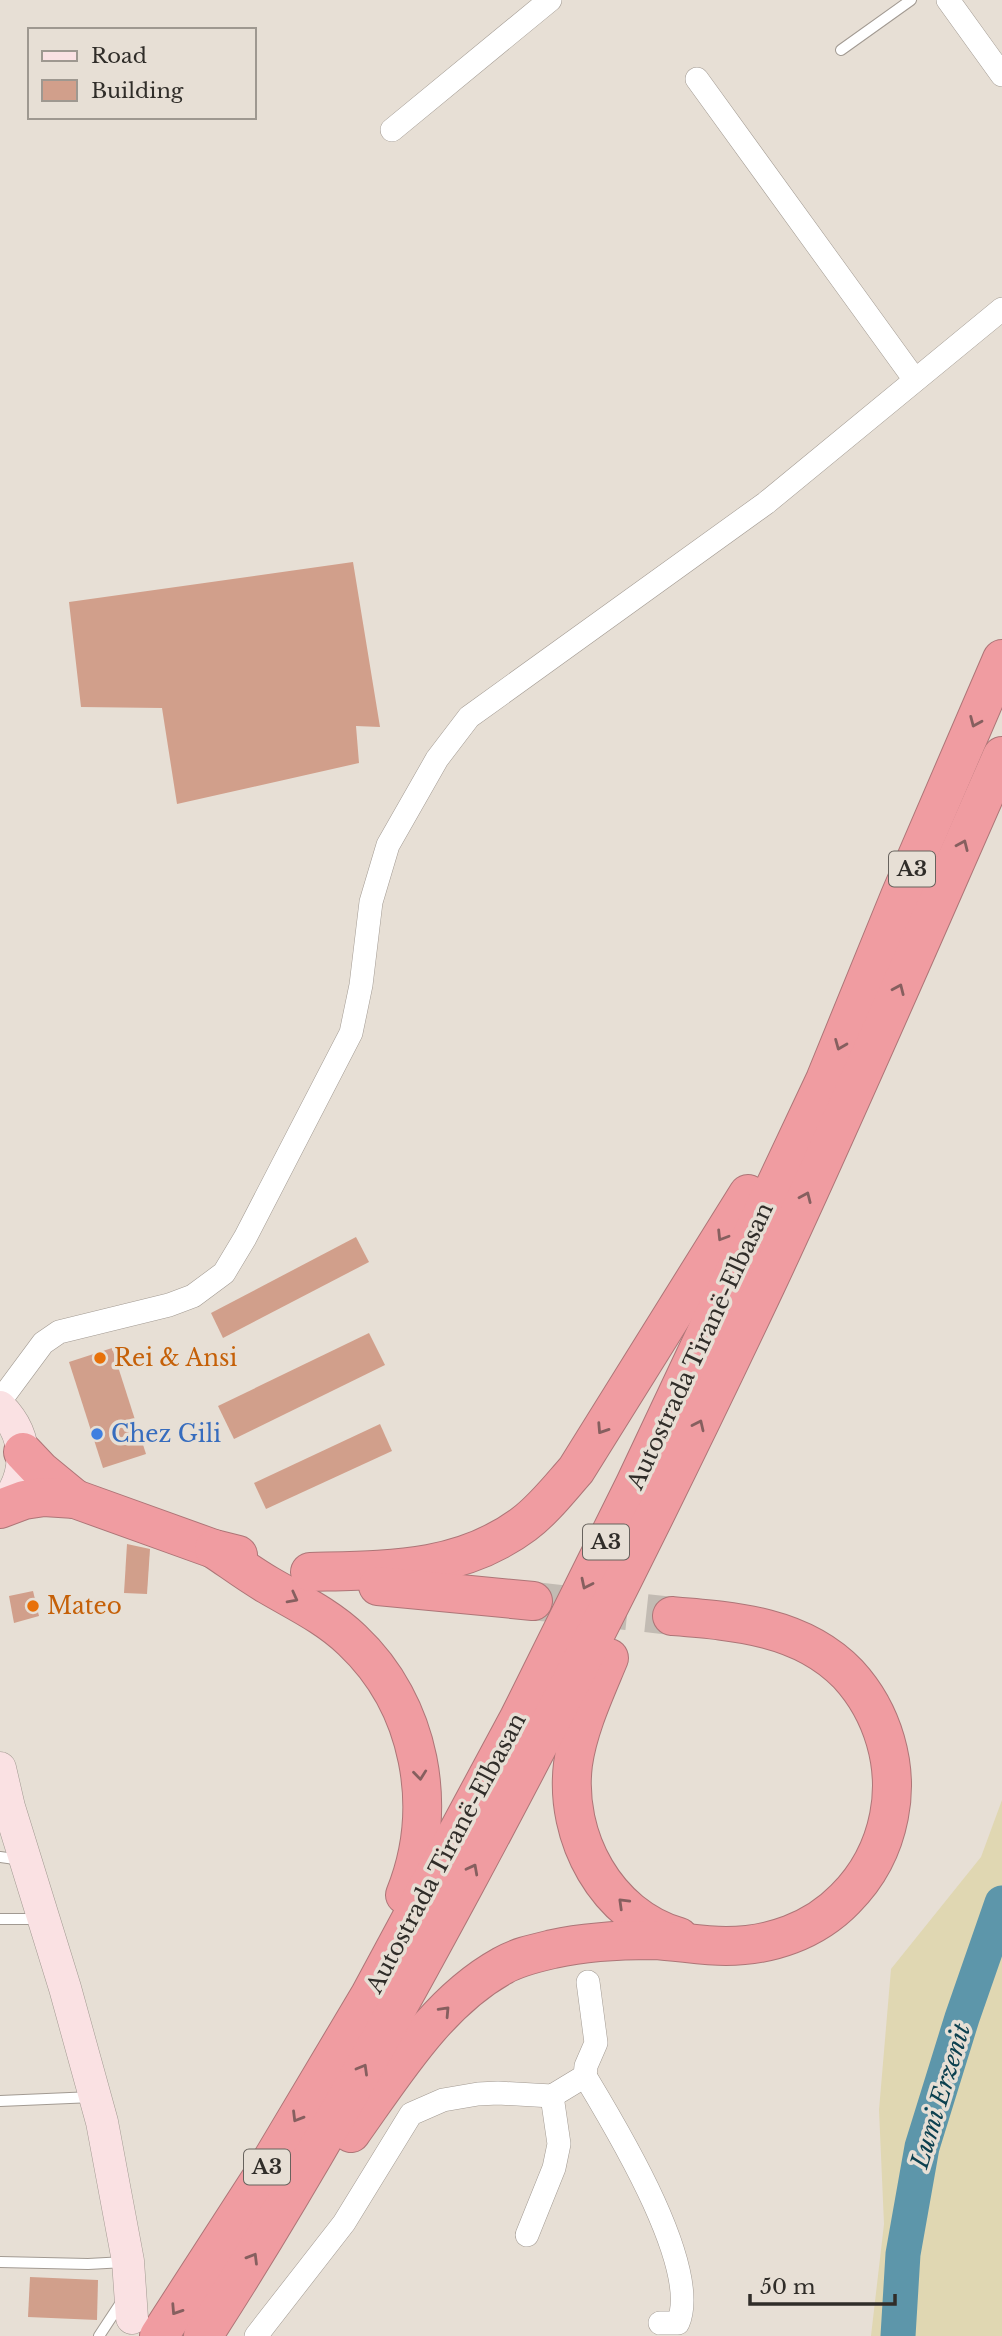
<svg xmlns="http://www.w3.org/2000/svg" width="1002" height="2336" viewBox="0 0 1002 2336" font-family="'Libre Baskerville',serif">
<rect width="100%" height="100%" fill="#e7dfd5"/>
<polygon fill="#e0d7b2" points="1002,1800 1002,2336 871,2336 884,2224 879,2110 891,1969 981,1857"/>
<g fill="none" stroke-linecap="round" stroke-linejoin="round">
<polyline stroke="#5d96aa" stroke-width="35" points="898,2336 903,2254 922,2147 962,2018 1002,1903"/>
</g>
<g fill="#d19f8b">
<polygon points="353,562 380,727 356,726 359,763 177,804 162,708 81,707 69,602"/>
<polygon points="356,1237 369,1262 223,1338 211,1313"/>
<polygon points="369,1333 385,1365 234,1439 218,1406"/>
<polygon points="112,1348 146,1454 103,1468 69,1362"/>
<polygon points="380,1424 392,1451 266,1509 254,1483"/>
<polygon points="127,1544 150,1549 147,1594 124,1593"/>
<polygon points="33,1591 39,1616 14,1623 9,1596"/>
<polygon points="30,2277 98,2280 97,2320 28,2317"/>
</g>
<g fill="none" stroke-linecap="round" stroke-linejoin="round">
<polyline stroke="#c2bbb3" stroke-width="38" stroke-dasharray="38 19" stroke-linecap="butt" points="533,1601 672,1616"/>
<g stroke="#a29a92" stroke-width="12">
<g id="lane">
<polyline points="841,50 911,0"/>
<polyline points="0,1857 22,1860"/>
<polyline points="0,1919 40,1919"/>
<polyline points="0,2101 93,2097"/>
<polyline points="0,2262 88,2264 125,2262"/>
<polyline points="99,2336 122,2301"/>
</g>
</g>
<g stroke="#a29a92" stroke-width="24">
<g id="street">
<polyline points="948,0 1002,75"/>
<polyline points="697,79 915,380"/>
<polyline points="392,130 550,0"/>
<polyline points="0,1401 43,1343 59,1332 169,1305 193,1296 224,1273 245,1238 351,1033 361,985 371,902 388,845 437,759 469,717 766,503 1002,309"/>
<path d="M585,2076C615,2126 702,2268 678,2323H660"/>
<polyline points="527,2235 554,2168 559,2144 552,2096"/>
<polyline points="256,2336 344,2223 411,2114 443,2100 478,2094 498,2093 552,2096 585,2076 586,2066 596,2043 588,1982"/>
</g>
</g>
<g stroke="#a29a92" stroke-width="33">
<g id="secondary">
<path d="M0,1407C30,1437 30,1479 0,1509"/>
<polyline points="0,1768 9,1807 65,1988 102,2122 128,2261 132,2318"/>
</g>
</g>
<g stroke="#ad7577" stroke-width="40">
<g id="highway">
<polyline points="23,1452 41,1471 75,1499"/>
<polyline points="0,1509 24,1500 44,1497 75,1499 214,1549 238,1555"/>
<path d="M214,1549C232,1561 249,1574 268,1585C297,1602 327,1616 352,1640C421,1705 440,1808 405,1895"/>
<path d="M310,1572C386,1570 460,1572 524,1524C544,1509 560,1488 576,1470L748,1194"/>
<polyline points="378,1586 533,1601"/>
<path d="M609,1658C595,1692 578,1728 573,1764C564,1837 606,1916 679,1937"/>
<path d="M351,2133C394,2073 437,2002 502,1966C517,1957 536,1953 553,1949C585,1942 619,1940 652,1940C677,1941 701,1946 726,1946C770,1946 814,1931 845,1899C868,1876 883,1847 889,1816C899,1766 883,1712 848,1674C802,1626 735,1621 672,1616"/>
<polyline points="159,2336 261,2178 370,1995 519,1718 635,1484 825,1080 900,896 1002,659"/>
<path d="M203,2336C298,2189 383,2036 466,1882C572,1685 671,1486 766,1285C848,1110 924,933 1002,756"/>
</g>
</g>
<use href="#lane" stroke="#fff" stroke-width="10"/>
<use href="#street" stroke="#fff" stroke-width="23"/>
<use href="#secondary" stroke="#fae1e3" stroke-width="32"/>
<use href="#highway" stroke="#f09ca1" stroke-width="38"/>
</g>
<defs><path id="oneway-chevron" d="M-2-3.5L2.5 0L-2 3.5" fill="none" stroke-width="1.6" stroke-linecap="round" stroke-linejoin="round" transform="scale(1.75)"/></defs>
<g stroke="#865f5f">
<use href="#oneway-chevron" transform="translate(975 722) rotate(113)"/>
<use href="#oneway-chevron" transform="translate(963 845) rotate(-66)"/>
<use href="#oneway-chevron" transform="translate(899 989) rotate(-66)"/>
<use href="#oneway-chevron" transform="translate(840 1045) rotate(112)"/>
<use href="#oneway-chevron" transform="translate(806 1197) rotate(-66)"/>
<use href="#oneway-chevron" transform="translate(722 1236) rotate(122)"/>
<use href="#oneway-chevron" transform="translate(699 1425) rotate(-65)"/>
<use href="#oneway-chevron" transform="translate(602 1429) rotate(123)"/>
<use href="#oneway-chevron" transform="translate(586 1584) rotate(116)"/>
<use href="#oneway-chevron" transform="translate(293 1598) rotate(28)"/>
<use href="#oneway-chevron" transform="translate(420 1775) rotate(84)"/>
<use href="#oneway-chevron" transform="translate(473 1869) rotate(-62)"/>
<use href="#oneway-chevron" transform="translate(623 1903) rotate(-136)"/>
<use href="#oneway-chevron" transform="translate(445 2011) rotate(-47)"/>
<use href="#oneway-chevron" transform="translate(363 2069) rotate(-60)"/>
<use href="#oneway-chevron" transform="translate(297 2117) rotate(121)"/>
<use href="#oneway-chevron" transform="translate(253 2258) rotate(-59)"/>
<use href="#oneway-chevron" transform="translate(176 2310) rotate(123)"/>
</g>
<g fill="#e8710a" stroke="#e7dfd5" stroke-width="2.5">
<circle cx="100" cy="1358" r="7"/>
<circle cx="33" cy="1606" r="7"/>
</g>
<circle fill="#3f7fe0" stroke="#e7dfd5" stroke-width="2.5" cx="97" cy="1434" r="7"/>
<g text-anchor="middle" stroke-width="7" stroke-linejoin="round" paint-order="stroke">
<g fill="#e7dfd5" stroke="#67625d" stroke-width="2">
<rect x="889" y="851.5" width="46" height="35" rx="5"/>
<rect x="583" y="1524.5" width="46" height="35" rx="5"/>
<rect x="244" y="2149.5" width="46" height="35" rx="5"/>
</g>
<g font-size="21" font-weight="bold" fill="#302d29">
<text x="912" y="876">A3</text>
<text x="606" y="1549">A3</text>
<text x="267" y="2174">A3</text>
</g>
<g font-size="23" fill="#302d29" stroke="#e7dfd5">
<text transform="translate(700 1346) rotate(-65)" y="8">Autostrada Tiranë-Elbasan</text>
<text transform="translate(446 1853) rotate(-62)" y="8">Autostrada Tiranë-Elbasan</text>
</g>
<g font-size="23" fill="#c56008" stroke="#e7dfd5" text-anchor="start">
<text x="114" y="1366">Rei &amp; Ansi</text>
<text x="47" y="1614">Mateo</text>
</g>
<g font-size="23" fill="#366cbe" stroke="#e7dfd5" text-anchor="start">
<text x="111" y="1442">Chez Gili</text>
</g>
<g font-size="24" font-style="italic" fill="#0c404f" stroke="#e7dfd5">
<text transform="translate(941 2096) rotate(-73)" y="8">Lumi Erzenit</text>
</g>
</g>
<rect x="28" y="28" width="228" height="91" fill="#e7dfd5" stroke="#9e9890" stroke-width="2"/>
<rect x="42" y="51" width="35" height="10" fill="#fae1e3" stroke="#9e9890" stroke-width="2"/>
<text x="91" y="63" font-size="21" fill="#302d29">Road</text>
<rect x="42" y="80" width="35" height="21" fill="#d19f8b" stroke="#9e9890" stroke-width="2"/>
<text x="91" y="98" font-size="21" fill="#302d29">Building</text>
<path d="M750 2294v10h145v-10" fill="none" stroke="#302d29" stroke-width="3.5"/>
<text x="760" y="2294" font-size="21" fill="#302d29" stroke="#e7dfd5" stroke-width="5" paint-order="stroke">50 m</text>
</svg>
